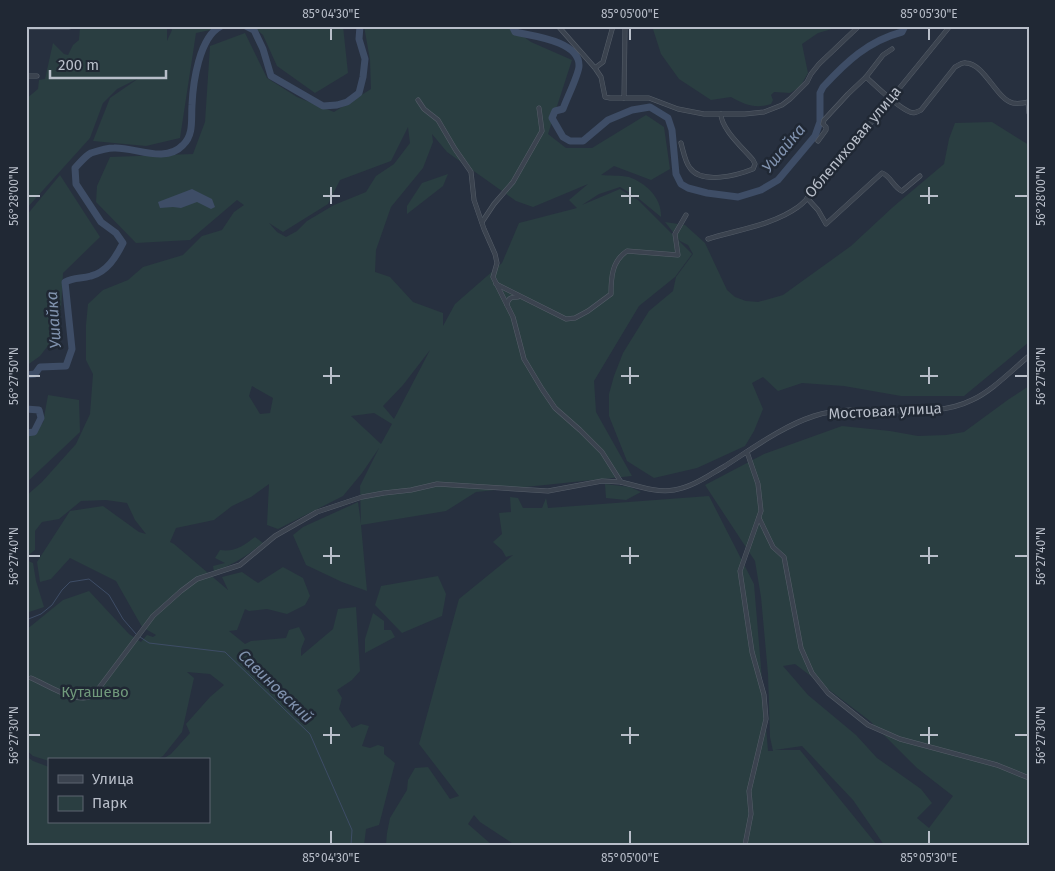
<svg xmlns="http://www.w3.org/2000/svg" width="1055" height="871" viewBox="0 0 1055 871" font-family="'Fira Sans',sans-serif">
<rect width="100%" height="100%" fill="#27303f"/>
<g fill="#2a3e41" fill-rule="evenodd">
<polygon points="78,26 165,26 167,29 167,41 172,30 170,26 229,26 196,33 180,138 146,146 93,141 110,98 139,78 117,89 103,103 90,138 26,209 26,99 38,89 39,80 45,79 53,43 64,54 68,55 73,45 79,40 80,28"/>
<polygon points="253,26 343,26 348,73 315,93 277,66 263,35"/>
<path d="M364,26H509L531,42L572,60L548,134L566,148H592L646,115L664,127L670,169L651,180L614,166L601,175C610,176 620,175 629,177C646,183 662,198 661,217L638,198L620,187L599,194L582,205L620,189L638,200L692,254L675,277L639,306L594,381L596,412L632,476L476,492L446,511L361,525L367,591L342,582L306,565L293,535L303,527L358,502L361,524L360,486L379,448L362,473L343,496L278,529L267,525L269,484L251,497L232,506L214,520L176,528L170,542L174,544L228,590L222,577L242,572L258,583L283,567L303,578L310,596L305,605L287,614L267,609L249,611L245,609L237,630L229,631L245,644L251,641L286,638L289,630L299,627L305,639L301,649V656L333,629L338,609L356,607L360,671L352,680L337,690L342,698L339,709L352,728L361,724L369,726L362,746L370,748L378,745L384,747V754L395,763L379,825L366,829L364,845H26V756L33,761L49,767V822H209V760H161L171,754L190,733L186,724L210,697L224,685L210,674L187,672L194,678L182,732L163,756L155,760L49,761L33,756L26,750V630L63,600L89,591L129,634L141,642L147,635L153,637L156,635L142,627L116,581L70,558L51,579L40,582L37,562L70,511L103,506L139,532L146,534L135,520L127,503L106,500L81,501L59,519L42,522L35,531V550L30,554L26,553V496L42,482L76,444L90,414L93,374L86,360V325L88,304L103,290L128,280L143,267L183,255L202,236L222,230L234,212L244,205L237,200L190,240L136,243L96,202L97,186L110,157L193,154L205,122L210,46L245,33L267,78L297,97L334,112L371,89L370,60ZM408,127L410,143L394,164L376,176L366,192L334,205L307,221L297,231L286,237L277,232L269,223L283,232L328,204L340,180L391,161ZM432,134L447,152L516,201L533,207L588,184L569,200L577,208L519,223L502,263L455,304L443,326V313L413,302L390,277L375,272L376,250L391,207L423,168L433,142ZM430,350L394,419L383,406L403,385ZM252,386L273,398L270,413L260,414L249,396ZM374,413L392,424L381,444L351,416Z"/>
<path d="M652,26H842L818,33L802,44L808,73L800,87L790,93L774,92L771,95L773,100L771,104C756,109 745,105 731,97L711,100L679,79L661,54Z"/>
<polygon points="992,122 1029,145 1029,342 964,396 901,396 844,386 802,383 778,391 763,377 752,383 763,409 754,431 745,446 697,468 654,478 627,461 609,416 609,394 614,376 623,353 649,311 673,291 676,277 693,254 688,245 680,241 665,222 685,225 705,243 727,290 735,297 746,301 758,302 783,295 851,246 893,207 944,164 949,139 955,123"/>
<polygon points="448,174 443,186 407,214 407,206 422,183"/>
<polygon points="60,175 100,237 63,273 60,330 40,356 26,366 26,216"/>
<path d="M1029,386V845H884L853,800L802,746L775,750H800L877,845H515L480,822L474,815L468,824L492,845H386L387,833L390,818L407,790L408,780L415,768L428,767L450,799L459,796L419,744L459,599L513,555L506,557L502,550L493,542L502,534L499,513L511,512L510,497L518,498L523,508H542L546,498L548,508L709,496L754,584L768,751H773L770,737L768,674L761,597L755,561L705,485L764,454L842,426L890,431L918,436L946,435L964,432L1009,399ZM795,664L870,721L917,768L953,796L929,828L917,818L932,803L921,789L877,758L856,735L808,695L783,666Z"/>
<polygon points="48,395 79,400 80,432 26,483 26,433 43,423"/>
<polygon points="605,484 630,487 641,492 626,500 606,498"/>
<path d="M255,537L263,543C248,555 232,565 214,572L213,566L225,563L215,558L220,550C235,552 243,546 255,537Z"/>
<polygon points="26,560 33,563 36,581 44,607 26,613"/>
<polygon points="438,576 446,594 442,616 402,633 375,605 381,586"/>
<polygon points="373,613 384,621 384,630 391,630 395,637 365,653 365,639"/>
</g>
<polygon fill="#3e4d66" points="192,189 212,199 215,207 211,209 197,202 181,208 173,207 160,208 158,202"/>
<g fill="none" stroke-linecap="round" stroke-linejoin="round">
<g stroke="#3e4d66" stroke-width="1">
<polyline points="254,30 254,26"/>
<polyline points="26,620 41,614 52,605 62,590 70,582 89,579 109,595 123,619 136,634"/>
<polyline points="140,637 149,643 225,652 310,734 352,830 351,845"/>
</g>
<g stroke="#3e4d66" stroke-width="7">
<polyline points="246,26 254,30 263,49 271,76 323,106 337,105 347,102 359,93 363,77 365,59 359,39 360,26"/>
<path d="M512,26L515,32C533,36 580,41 579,66C579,74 566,100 563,109L555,111L552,118L563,137L570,141H583L608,120L632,110L650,107L668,118L672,130L676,174L681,184L688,188L707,193L738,197L761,190L778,180L815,136L820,122V93L823,87C846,62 868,41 902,32L905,26"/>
<path d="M26,375L35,374L40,367L66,366L72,349L65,282C74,277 81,279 91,276C107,272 116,257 123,243L116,233L101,222L76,184L75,168C79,164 85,156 91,153C97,151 107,148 114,148C135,147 165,164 183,145C194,135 191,119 192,105C193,83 199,37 221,26"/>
<polyline points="26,409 39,410 41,418 34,432 26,433"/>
</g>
<g stroke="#565e69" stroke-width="5">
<g id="street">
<polyline points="558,26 595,68 601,77 605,97 610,98 649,98 678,109 704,114 745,114 764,112 782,105 790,99 807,82 811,74 819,64 859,26"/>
<polyline points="26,27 69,27"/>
<polyline points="595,68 603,62 613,26"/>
<polyline points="26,76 37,76"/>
<path d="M866,77C877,87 897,107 910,112C914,114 917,112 921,110L955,67C959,65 962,62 966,63C985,64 996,99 1013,103C1018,104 1024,103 1029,102"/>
<polyline points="624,98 625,26"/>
<path d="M418,100L424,109L438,120L455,149L471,172L474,200L484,229L495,254L497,263L493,277L513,317L524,359L542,389L555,408L580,430L602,452L621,482C637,486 657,493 674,490C693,487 709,475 725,466C753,448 783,426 814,416C865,400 926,423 972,400C992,391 1012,370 1029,356"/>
<polyline points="1028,102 1029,113"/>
<polyline points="818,141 826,130 826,127 823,124 824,120 848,94 866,77 883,55 892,49"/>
<path d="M681,143C683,150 685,162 690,168C702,185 738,175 753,169L755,164L753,160C744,149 721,129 721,114"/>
<path d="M807,198L818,210L826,224L882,173C891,176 893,187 902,191L920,176"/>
<polyline points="482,222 494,204 513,182 542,131 539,108"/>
<path d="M708,239C737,230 773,225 798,207C810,199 825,176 836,164C875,119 912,73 950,26"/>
<path d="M496,284L566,319L575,318L588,311L611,294C611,277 612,261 627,251L678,255L675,234L686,215"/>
<path d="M507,305C508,298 511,297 518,297"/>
<polyline points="759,518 773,547 784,557 801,648 812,673 828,693 868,725 900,739 997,765 1029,778"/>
<path d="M31,678C48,685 75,704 93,696L153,616L181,591L197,579L240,565L275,536L317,512L362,497L384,493L411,490L437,484L548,491L602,481L621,482"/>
<polyline points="745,845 751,814 749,791 766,719 764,695 752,652 740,571 761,511 758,484 747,452"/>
</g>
</g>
<use href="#street" stroke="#3b434f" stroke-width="4"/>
</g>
<path fill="none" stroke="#b8bec9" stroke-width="2" d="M331,28V40M630,28V40M929,28V40M331,187V204M630,187V204M929,187V204M28,196H40M323,196H340M621,196H639M920,196H938M1015,196H1028M331,367V384M630,367V384M929,367V384M28,376H40M323,376H340M621,376H639M920,376H938M1015,376H1028M331,547V564M630,547V564M929,547V564M28,556H40M323,556H340M621,556H639M920,556H938M1015,556H1028M331,727V744M630,727V744M929,727V744M28,735H40M323,735H340M621,735H639M920,735H938M1015,735H1028M331,831V844M630,831V844M929,831V844"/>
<g text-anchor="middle" stroke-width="5" stroke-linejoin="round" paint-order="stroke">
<g font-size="15" fill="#b8bec9" stroke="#202834">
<text transform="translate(853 142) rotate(-50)" y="5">Облепиховая улица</text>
<text transform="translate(885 411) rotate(-3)" y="5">Мостовая улица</text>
</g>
<g font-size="15" fill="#70997b" stroke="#202834">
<text x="95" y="697">Куташево</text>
</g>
<g font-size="16" font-style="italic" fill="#8193af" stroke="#202834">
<text transform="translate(783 148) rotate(-50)" y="6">Ушайка</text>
<text transform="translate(53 320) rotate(-94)" y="6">Ушайка</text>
<text transform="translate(276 686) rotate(44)" y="6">Савиновский</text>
</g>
</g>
<rect width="1055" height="871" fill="none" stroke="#202834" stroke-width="55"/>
<rect x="48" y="758" width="162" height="65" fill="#202834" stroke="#5d6470"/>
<rect x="58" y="775" width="25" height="8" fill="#3b434f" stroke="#5d6470"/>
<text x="92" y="784" font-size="15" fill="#b8bec9">Улица</text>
<rect x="58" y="796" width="25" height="15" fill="#2a3e41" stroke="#5d6470"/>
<text x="92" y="808" font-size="15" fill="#b8bec9">Парк</text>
<path d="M50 70v8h116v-8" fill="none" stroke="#b8bec9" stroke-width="2.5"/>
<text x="58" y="70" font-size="15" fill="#b8bec9" stroke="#202834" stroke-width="4" paint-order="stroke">200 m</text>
<rect x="28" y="28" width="1000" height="816" fill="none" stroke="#b8bec9" stroke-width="2"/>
<g font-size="12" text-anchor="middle" fill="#b8bec9">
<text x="331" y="18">85°04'30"E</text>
<text x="630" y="18">85°05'00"E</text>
<text x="929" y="18">85°05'30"E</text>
<text transform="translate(14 196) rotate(-90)" y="4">56°28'00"N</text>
<text transform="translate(1041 196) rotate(-90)" y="4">56°28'00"N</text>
<text transform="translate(14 376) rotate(-90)" y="4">56°27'50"N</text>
<text transform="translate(1041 376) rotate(-90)" y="4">56°27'50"N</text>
<text transform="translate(14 556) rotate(-90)" y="4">56°27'40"N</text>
<text transform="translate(1041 556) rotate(-90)" y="4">56°27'40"N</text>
<text transform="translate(14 735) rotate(-90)" y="4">56°27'30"N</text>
<text transform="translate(1041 735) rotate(-90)" y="4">56°27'30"N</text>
<text x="331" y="862">85°04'30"E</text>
<text x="630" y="862">85°05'00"E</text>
<text x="929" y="862">85°05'30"E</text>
</g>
</svg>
